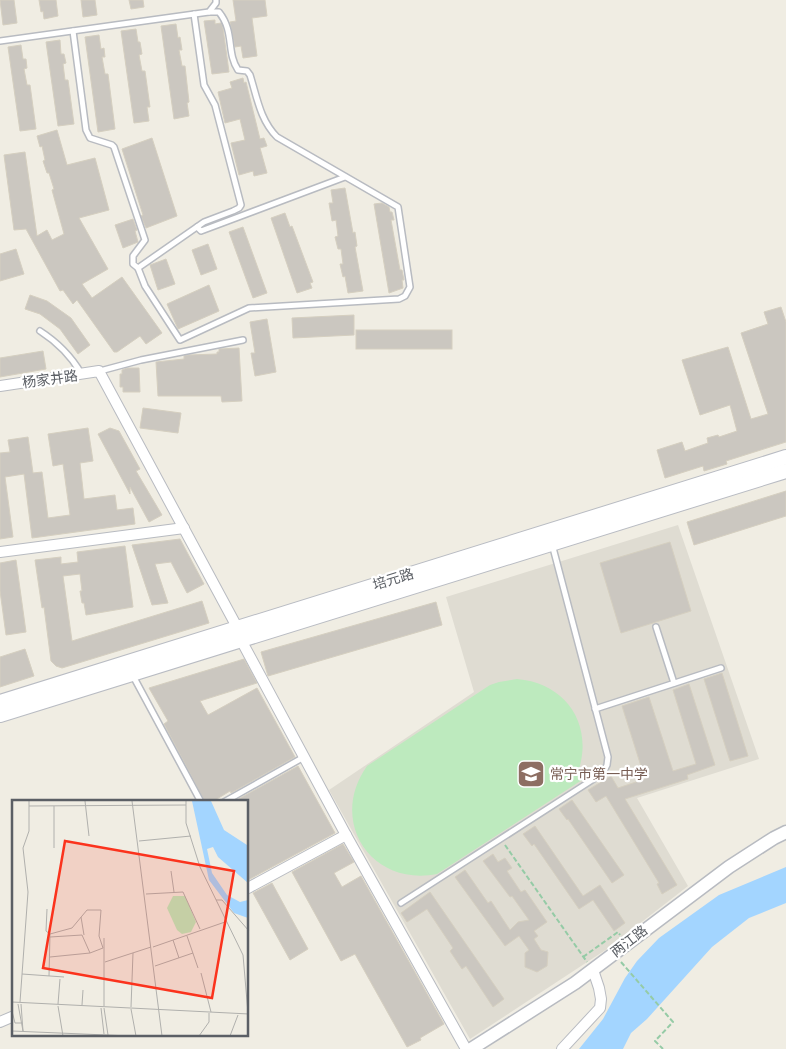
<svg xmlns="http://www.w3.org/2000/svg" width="786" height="1049" viewBox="0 0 786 1049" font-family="Commissioner,'Noto Sans SC',sans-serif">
<rect width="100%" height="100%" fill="#f0ede3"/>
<polygon fill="#dfdcd2" points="678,525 759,759 637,798 688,886 607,949 470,1039 329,790 474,692 446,597"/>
<path fill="#bdeabe" d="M517,679C565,683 593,723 579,769L585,778L437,874C371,887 328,821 367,766L490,685L499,682Z"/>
<polygon fill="#a3d5ff" points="786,867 786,903 749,918 712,947 647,1019 631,1033 623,1049 579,1049 603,1019 625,978 637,961 659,938 719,895"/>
<g fill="#cbc7c0" stroke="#d5cfc0">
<polygon points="0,0 14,0 17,23 3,25"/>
<polygon points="39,0 56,0 58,16 44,19 43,11 41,12"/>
<polygon points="81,0 95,0 97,15 83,17"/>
<polygon points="129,0 143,0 144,7 131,9"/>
<polygon points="233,0 265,0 267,16 252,18 257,56 243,58 241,46 235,47 230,22 236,21"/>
<polygon points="215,20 215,24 221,23 223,28 229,72 212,74 204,21"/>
<polygon points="176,24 178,38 180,37 182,50 179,50 182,66 185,66 189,102 187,103 189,116 174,119 161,26"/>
<polygon points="136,29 138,42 140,42 142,54 139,55 142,71 145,71 150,107 147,107 149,121 134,123 121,31"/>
<polygon points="99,35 101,49 104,48 105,57 102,57 105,74 108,74 115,129 98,132 85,37"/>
<polygon points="60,40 61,54 64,54 66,63 63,64 65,80 68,80 74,124 58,126 46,42"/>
<polygon points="21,45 23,59 26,59 27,68 24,69 27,85 30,85 36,129 20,131 8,47"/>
<polygon points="243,78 244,83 246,82 260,139 264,138 267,146 260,148 267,173 254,176 253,171 239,175 231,143 245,140 240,119 225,123 218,92 232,88 230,82"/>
<polygon points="57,130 67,165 95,158 109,210 79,218 108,269 82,284 92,298 122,277 162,333 146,344 140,336 117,352 114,352 77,300 73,304 63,290 60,291 26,229 14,230 4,155 25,152 37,236 47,230 52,240 64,234 52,190 54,189 49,173 47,173 43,161 45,160 42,146 40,147 37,136"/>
<polygon points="152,138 177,216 146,228 141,216 143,215 122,149"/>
<polygon points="345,188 353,233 355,232 357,246 355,247 363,291 348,293 345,276 343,277 340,264 343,264 341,249 338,249 335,237 338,236 336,220 332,221 329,203 333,203 331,190"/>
<polygon points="382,203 389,207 390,212 392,212 394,220 391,220 400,270 402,270 404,280 402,280 403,288 389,293 374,204"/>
<polygon points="285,213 290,227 292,226 313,282 310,283 312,288 297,293 271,218"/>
<polygon points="133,219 137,230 135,231 138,242 123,248 115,225"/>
<polygon points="243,227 267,293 253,298 229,232"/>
<polygon points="208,244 217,269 201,275 192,250"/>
<polygon points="16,249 24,274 0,281 0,254"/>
<polygon points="166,259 175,284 158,290 150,265"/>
<polygon points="209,285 219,311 178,329 167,304"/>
<polygon points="30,295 47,301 71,318 90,345 78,354 60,329 40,314 25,309"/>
<polygon points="781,307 786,322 786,442 726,461 727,464 704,471 703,466 665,478 657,450 682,442 685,451 708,443 707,438 718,435 719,437 737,431 730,405 700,415 682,360 728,347 751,419 768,414 741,333 768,324 764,312"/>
<polygon points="354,315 354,335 293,338 292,318"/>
<polygon points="267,319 276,372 255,376 251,353 255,353 250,322"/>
<rect x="356" y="330" width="96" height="19"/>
<polygon points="239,348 242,401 222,402 221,396 158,396 156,362 184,359 184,356 188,355 217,354 217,352 219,352 219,349"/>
<polygon points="43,351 46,369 0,377 0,358"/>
<polygon points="127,368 139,368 140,392 123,392 123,387 120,387 120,374 122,374 122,370"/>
<polygon points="143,408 181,413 178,433 140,428"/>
<polygon points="88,428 93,461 80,463 84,499 115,495 117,510 133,508 135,524 32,538 24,474 5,477 13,537 0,539 0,453 10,452 8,440 28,437 33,473 42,472 48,518 70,515 63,464 53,466 48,434"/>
<polygon points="110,428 119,431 140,469 136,471 162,515 149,522 130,487 130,494 98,434"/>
<polygon points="786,491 786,516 694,545 687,522"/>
<polygon points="180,539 204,584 187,593 171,562 155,564 168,603 152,605 132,545"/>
<polygon points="670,542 691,611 621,633 600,563"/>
<polygon points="125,546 133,607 86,615 84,603 82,603 80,591 82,591 80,574 63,576 72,641 202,601 209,623 62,668 56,666 51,661 44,607 42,608 35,560 61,557 61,564 78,562 77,552"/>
<polygon points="16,560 26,632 6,635 0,591 0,563"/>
<polygon points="436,602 442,625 268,676 261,652"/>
<polygon points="25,649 34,676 0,687 0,657"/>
<polygon points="244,659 257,683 200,701 208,715 257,688 295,757 231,793 230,791 212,802 205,802 164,724 168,721 149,688"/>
<polygon points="722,673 748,756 730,761 704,679"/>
<polygon points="689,684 715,765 687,775 688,779 625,799 677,885 662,894 657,884 659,883 606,796 596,802 588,790 611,776 618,788 645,779 622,706 649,697 673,771 696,764 673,690"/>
<polygon points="298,766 335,833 248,880 248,802 235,801"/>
<polygon points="572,800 624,875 612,883 568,819 567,820 559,809"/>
<polygon points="535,826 583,896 600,885 625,923 614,931 593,900 579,909 534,844 532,846 523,834"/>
<polygon points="343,844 354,862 334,873 342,887 361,876 444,1024 420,1038 421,1040 407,1047 355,954 341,961 292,872"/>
<polygon points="493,854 498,862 505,858 512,868 507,871 521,892 525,890 547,922 534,931 538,936 534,939 541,950 548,952 547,966 537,972 525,967 525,953 529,950 519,936 505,946 455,877 465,870 488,903 491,901 510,930 518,922 529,920 512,896 510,897 483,861"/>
<polygon points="272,883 308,949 290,960 253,893"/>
<polygon points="430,892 504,999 493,1007 466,966 462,969 450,951 453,948 427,909 407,922 401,913"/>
</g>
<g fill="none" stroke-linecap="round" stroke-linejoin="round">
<g stroke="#b8bbc1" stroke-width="8">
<g id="service">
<polyline points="73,31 86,130 90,138 112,145 114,147 145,240 133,256 133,264 138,268 204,222 233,211 239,208 241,205 215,105 204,85 194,14"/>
<polyline points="0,41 209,12 216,3 216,0"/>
<polyline points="197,227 201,231 345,177"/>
<path d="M138,268L145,286L180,340L249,308L399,299L405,296L410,287L398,207L277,137C260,120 257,97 250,75L247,71L238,70C226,52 235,32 219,12H209"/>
<path d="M40,331C57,342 71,356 81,373"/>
<polyline points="100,371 141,360 243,340"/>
<polyline points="656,627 674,683"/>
<polyline points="132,674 201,802"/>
<polyline points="595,709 721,668"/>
<polyline points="224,802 304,757"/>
<polyline points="401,903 603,773 607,765 608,757 552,544"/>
</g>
</g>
<g stroke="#b8bbc1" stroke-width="12">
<g id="minor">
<polyline points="0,386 99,371 237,627"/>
<polyline points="0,552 184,528"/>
<polyline points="241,640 346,835 466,1049"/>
<polyline points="248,888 346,835"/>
<polyline points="0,1022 14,1016"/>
<polyline points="562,1049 600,1008 601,999 599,988 593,970"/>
</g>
</g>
<g stroke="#b8bbc1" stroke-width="15">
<polyline id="tertiary" points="471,1049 575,983 729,867 774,838 786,832"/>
</g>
<g stroke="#b9bcc3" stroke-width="16">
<g id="secondary">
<polyline points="0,702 786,457"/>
<polyline points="0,715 786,471"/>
</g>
</g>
<g stroke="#95cba6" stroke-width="2" stroke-dasharray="5 2.5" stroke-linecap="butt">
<polyline points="505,845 587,962"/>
<polyline points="583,957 618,932 620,935"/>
<polyline points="621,962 673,1022 655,1041 663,1049"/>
</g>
<use href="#service" stroke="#fff" stroke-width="5"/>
<use href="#minor" stroke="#fff" stroke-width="10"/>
<use href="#tertiary" stroke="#fff" stroke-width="12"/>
<use href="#secondary" stroke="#fff" stroke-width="14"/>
<polyline stroke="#95cba6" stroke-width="2" stroke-dasharray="5 2.5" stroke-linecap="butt" points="621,937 630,950"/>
</g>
<defs>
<g id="school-square" transform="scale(1.4375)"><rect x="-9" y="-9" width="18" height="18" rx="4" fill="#8d6e63" stroke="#fff"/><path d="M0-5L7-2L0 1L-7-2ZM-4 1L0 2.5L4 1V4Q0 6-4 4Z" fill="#fff"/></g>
</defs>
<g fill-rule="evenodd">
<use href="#school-square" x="531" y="774"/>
</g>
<g text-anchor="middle" stroke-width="4.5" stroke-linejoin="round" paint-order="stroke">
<g font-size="14" fill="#5b5f65" stroke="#fff">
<text transform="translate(50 379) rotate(-8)" y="5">杨家井路</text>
<text transform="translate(393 579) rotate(-17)" y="5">培元路</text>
<text transform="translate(629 941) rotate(-38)" y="5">两江路</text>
</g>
<g font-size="14" fill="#785e54" stroke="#fff" text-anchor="start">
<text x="550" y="779">常宁市第一中学</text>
</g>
</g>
<g transform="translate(12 800)">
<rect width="236" height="236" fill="#f0ede3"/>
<path d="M161,96H173L184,122L179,132L170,134L165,130L155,108Z" fill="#bdeabe"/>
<path d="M180,1H199L212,30L235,45L236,83L206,57L201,47L195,49L200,73L215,95L228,102L236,100V118L222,113L197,80Z" fill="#a3d5ff"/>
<path fill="none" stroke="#b0b0ad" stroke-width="1" d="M73,1L77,36M120,1L150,236M174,1V23L188,67L231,155L236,213M17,6L174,5M127,41L179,36M42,48V6M159,71L162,92M134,94L171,92L188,129M204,100H210L237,131M35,109L34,131L38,134L37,176M69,117L72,135M38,134L60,128L75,110H89L87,136L91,148L78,153M175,136L186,168M161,140L167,158M141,147L213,122M38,157L78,153L70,135L38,137M93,162L139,147M143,166L181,153M189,173L199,212M10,174L52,177M0,202L237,214M8,202L16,92L11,48L17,31V1M6,204L11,231M9,204L11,231M46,204L48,179M70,205L71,190M46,206L51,236M92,206V138M119,207L121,153M89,208L92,234M92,208L96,235M119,209L124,236M0,211L3,223H9M0,231L118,236M187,236L197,222V213M218,236L226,215"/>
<path fill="#fb331d" fill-opacity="0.15" stroke="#fb331d" stroke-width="2.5" d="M53,41L222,71L200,198L31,168Z"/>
<rect width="236" height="236" fill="none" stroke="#5b5f65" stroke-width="2.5"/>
</g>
</svg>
